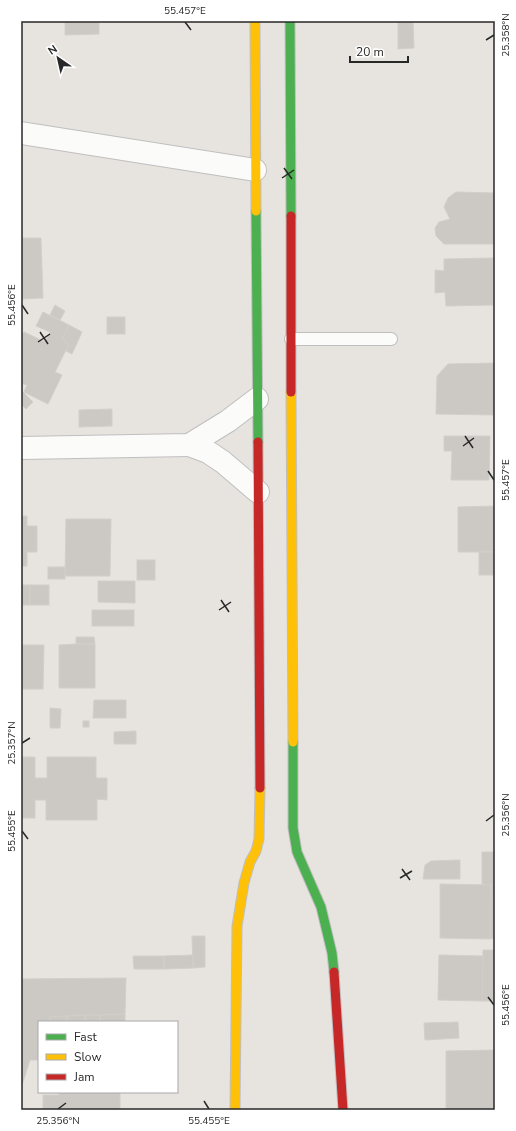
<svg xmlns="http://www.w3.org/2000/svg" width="516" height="1131" viewBox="0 0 516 1131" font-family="'Nunito Sans',sans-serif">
<rect width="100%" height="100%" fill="#e7e3de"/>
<g fill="#ccc9c5" stroke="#d2cfca">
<polygon points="65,21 99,21 99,34 65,35"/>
<polygon points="398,21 413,21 414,48 398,49"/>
<polygon points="456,192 495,193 495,244 444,244 436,236 435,228 439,222 450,219 444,207 448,198"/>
<polygon points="21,238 41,238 43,298 21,299"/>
<polygon points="493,258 493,305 446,306 445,292 435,293 435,270 444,271 444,259"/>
<polygon points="55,305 65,311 60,320 50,315"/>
<polygon points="43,312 69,325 62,340 69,344 55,372 62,375 48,404 24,392 27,385 21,383 21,337 24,332 45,342 50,332 36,326"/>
<rect x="107" y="317" width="18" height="17"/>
<polygon points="69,325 82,332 72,354 66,351 69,344 62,340"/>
<polygon points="495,363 495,415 436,414 437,376 448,364"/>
<polygon points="21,390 33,402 26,409 21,404"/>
<polygon points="112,409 112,426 79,427 79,410"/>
<polygon points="444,436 490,436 489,480 451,480 452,451 444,451"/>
<polygon points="495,506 495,552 458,552 458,507"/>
<polygon points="21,516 27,516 27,526 37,526 37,552 27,552 27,566 21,566"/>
<polygon points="66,519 111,519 110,576 65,576"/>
<rect x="479" y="552" width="16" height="23"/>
<rect x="137" y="560" width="18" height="20"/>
<rect x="48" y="567" width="17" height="12"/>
<polygon points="98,581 135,581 135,603 98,602"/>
<rect x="21" y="585" width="9" height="20"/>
<rect x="30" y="585" width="19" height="20"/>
<rect x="92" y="610" width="42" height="16"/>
<polygon points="76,637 94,637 95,644 76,644"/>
<polygon points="76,644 95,644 95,688 59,688 59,645"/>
<polygon points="21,645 44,645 43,689 21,689"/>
<polygon points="94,700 126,700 126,718 93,718"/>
<polygon points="50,708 61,709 60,728 50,728"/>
<rect x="83" y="721" width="6" height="6"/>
<polygon points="136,731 136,744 114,744 114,732"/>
<polygon points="21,757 35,757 35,778 47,778 47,757 96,757 96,778 107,778 107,800 97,799 97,820 46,820 46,800 35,800 35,818 21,818"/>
<rect x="482" y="852" width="13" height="33"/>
<polygon points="460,860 460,879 423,879 425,865 431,861"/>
<polygon points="440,884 491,885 490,939 440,938"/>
<polygon points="491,885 495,885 495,938 490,939"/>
<polygon points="192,936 205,936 205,967 193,968"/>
<polygon points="483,950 495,950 495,1001 482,1001"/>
<polygon points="193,955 193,968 164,969 164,956"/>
<polygon points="439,955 483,956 482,1001 438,1000"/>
<polygon points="133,956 164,956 164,969 134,969"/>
<polygon points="126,978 125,1014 50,1017 50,1022 39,1022 39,1060 30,1060 21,1088 21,1110 21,979"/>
<polygon points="125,1014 125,1022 100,1022 100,1015"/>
<rect x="85" y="1015" width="15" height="7"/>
<polygon points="85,1015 85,1022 67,1022 67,1016"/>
<polygon points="67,1016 67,1022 50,1022 50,1017"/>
<polygon points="458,1022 459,1038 425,1040 424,1023"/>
<polygon points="495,1050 495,1110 446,1110 446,1051"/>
<polygon points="59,1092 120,1092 120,1110 43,1110 43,1095 59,1095"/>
</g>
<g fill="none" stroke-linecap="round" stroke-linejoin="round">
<g stroke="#c0bfc0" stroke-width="14">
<polyline id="lane" points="291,339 391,339"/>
</g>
<g stroke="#c0bfc0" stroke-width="24">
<g id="street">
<polyline points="21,133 255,170"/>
<polyline points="189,445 208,452 223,462 258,492"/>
<polyline points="21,448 189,445 228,421 257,399"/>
</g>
</g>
<g stroke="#c0bfc0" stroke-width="11">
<g id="fast">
<polyline points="290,21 291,216"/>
<polyline points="256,211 258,442"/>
<polyline points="293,742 293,828 297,852 321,907 332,953 334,972"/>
</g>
</g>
<g stroke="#c0bfc0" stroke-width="11">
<g id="slow">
<polyline points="255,21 256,211"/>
<polyline points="291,392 293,742"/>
<polyline points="235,1110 237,926 244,883 250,862 256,851 259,839 260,788"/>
</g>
</g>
<g stroke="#c0bfc0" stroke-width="11">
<g id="jam">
<polyline points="291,216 291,392"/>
<polyline points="258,442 260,788"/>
<polyline points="334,972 343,1110"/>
</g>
</g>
<use href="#lane" stroke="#fbfbfa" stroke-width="12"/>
<use href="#street" stroke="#fbfbfa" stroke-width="22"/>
<use href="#fast" stroke="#4caf50" stroke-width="9"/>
<use href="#slow" stroke="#ffc107" stroke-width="9"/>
<use href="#jam" stroke="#c62828" stroke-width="9"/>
</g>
<path fill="none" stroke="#282828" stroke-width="1.5" d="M185,22L191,30M486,40L494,35M284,168L292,179M282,178L294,170M22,305L28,314M40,332L48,344M38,342L50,334M465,436L473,448M463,446L474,438M488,471L494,480M221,600L229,612M219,610L231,602M22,743L30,738M486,821L494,815M22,831L28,839M402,869L410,880M400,878L412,871M488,997L494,1005M204,1101L209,1109M58,1109L66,1103"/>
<rect width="516" height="1131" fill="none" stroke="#ffffff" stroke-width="44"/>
<rect x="38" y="1021" width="140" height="72" fill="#ffffff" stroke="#a9a9a9"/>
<rect x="46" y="1034" width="20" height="6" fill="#4caf50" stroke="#a9a9a9"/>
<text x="74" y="1041" font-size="12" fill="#282828">Fast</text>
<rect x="46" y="1054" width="20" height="6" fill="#ffc107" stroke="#a9a9a9"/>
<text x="74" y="1061" font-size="12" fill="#282828">Slow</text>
<rect x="46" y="1074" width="20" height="6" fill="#c62828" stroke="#a9a9a9"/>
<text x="74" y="1081" font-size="12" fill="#282828">Jam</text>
<g transform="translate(58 58) rotate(326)" stroke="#ffffff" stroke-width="3" paint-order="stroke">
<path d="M0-3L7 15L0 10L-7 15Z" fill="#282828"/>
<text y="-6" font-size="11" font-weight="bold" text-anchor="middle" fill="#282828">N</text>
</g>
<path d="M350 56v6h58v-6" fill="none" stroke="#282828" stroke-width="2"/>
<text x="356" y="56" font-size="12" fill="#282828" stroke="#ffffff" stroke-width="3" paint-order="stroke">20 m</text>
<rect x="22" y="22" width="472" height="1087" fill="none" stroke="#282828" stroke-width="1.5"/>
<g font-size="10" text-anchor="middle" fill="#282828">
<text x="185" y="14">55.457°E</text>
<text transform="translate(505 35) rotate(-90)" y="4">25.358°N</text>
<text transform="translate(11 305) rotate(-90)" y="4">55.456°E</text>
<text transform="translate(505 480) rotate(-90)" y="4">55.457°E</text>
<text transform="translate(11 743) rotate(-90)" y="4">25.357°N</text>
<text transform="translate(505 815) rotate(-90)" y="4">25.356°N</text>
<text transform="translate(11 831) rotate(-90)" y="4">55.455°E</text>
<text transform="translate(505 1005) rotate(-90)" y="4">55.456°E</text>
<text x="58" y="1124">25.356°N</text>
<text x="209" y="1124">55.455°E</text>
</g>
</svg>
